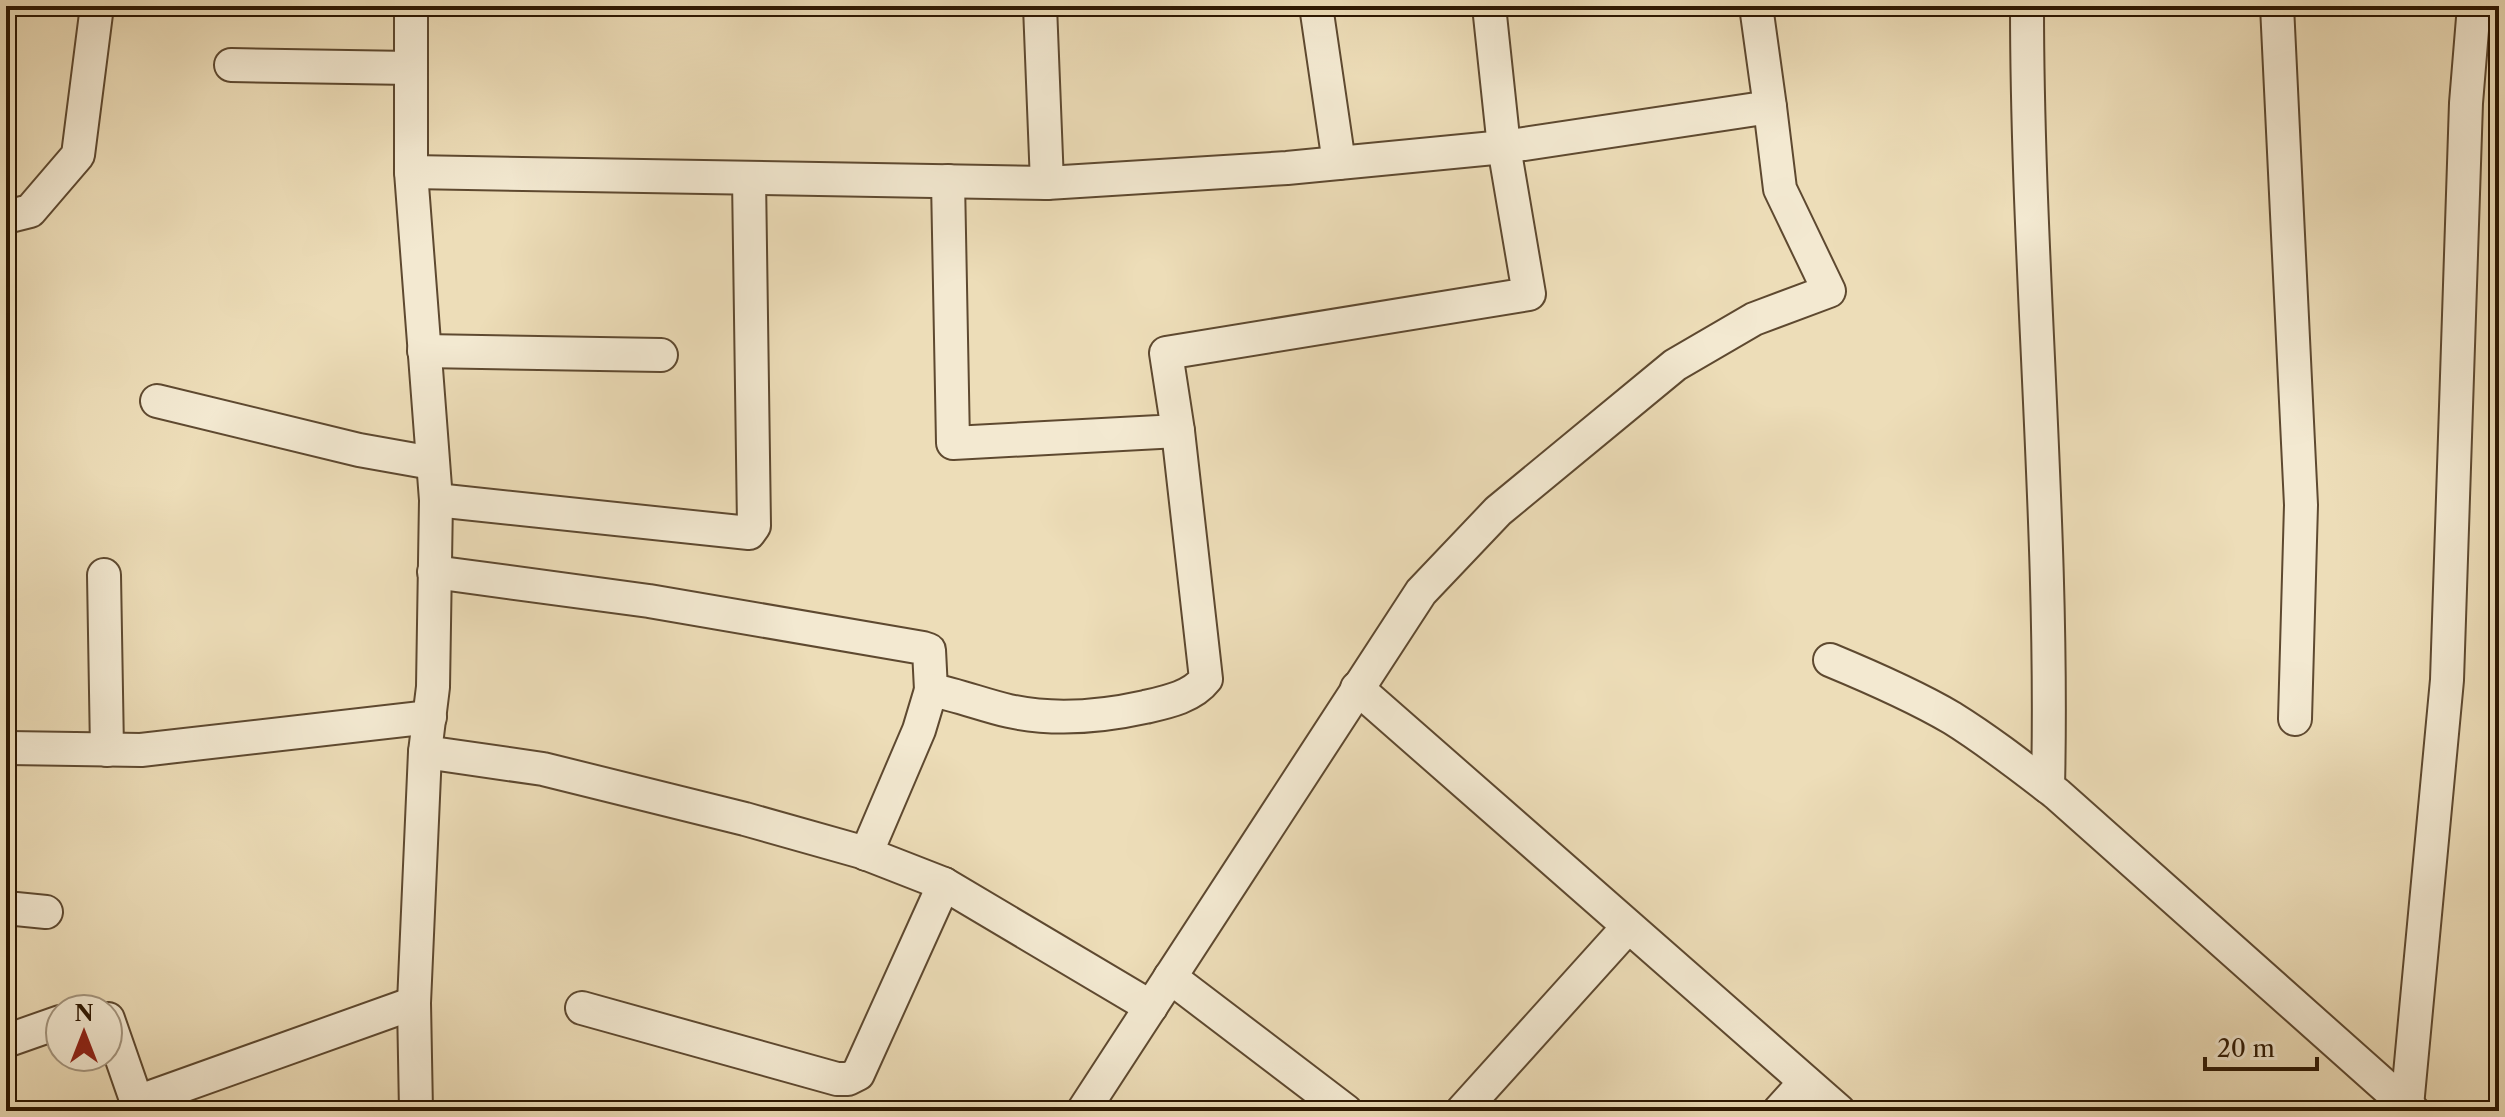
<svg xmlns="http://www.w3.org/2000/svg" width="2505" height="1117" viewBox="0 0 2505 1117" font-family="'Libre Caslon Text',serif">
<rect width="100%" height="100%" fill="#edddb8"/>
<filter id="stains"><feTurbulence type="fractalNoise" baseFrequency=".0025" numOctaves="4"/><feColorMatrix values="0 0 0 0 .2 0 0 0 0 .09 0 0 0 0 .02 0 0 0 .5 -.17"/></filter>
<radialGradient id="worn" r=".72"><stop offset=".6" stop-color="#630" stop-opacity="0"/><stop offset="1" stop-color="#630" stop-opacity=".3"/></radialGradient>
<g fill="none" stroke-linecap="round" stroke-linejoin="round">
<g stroke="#5e4930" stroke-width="36">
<g id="minor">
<polyline points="411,6 411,172 436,500 433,687 425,752 414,1003 416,1111"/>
<polyline points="1040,6 1047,183"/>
<polyline points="1316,6 1339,163"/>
<path d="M2027,6C2027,266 2054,526 2048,787"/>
<polyline points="2277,6 2301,505 2295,719"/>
<polyline points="231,65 411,68"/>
<polyline points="411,172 1047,183 1287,168 1504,147 1770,107 1756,6"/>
<polyline points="948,181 953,443 1178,431 1166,353 1529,294 1504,147 1489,6"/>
<polyline points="6,217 30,211 78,155 97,6"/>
<polyline points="424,351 661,355"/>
<polyline points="157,401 359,450 432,463"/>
<polyline points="436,500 749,533 754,526 749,178"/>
<polyline points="434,572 649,601 923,648 929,650 931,690"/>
<polyline points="104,575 107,750"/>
<path d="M1830,660C1871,677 1913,695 1952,718C1989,741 2022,767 2057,794L2413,1111"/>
<polyline points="1357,688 1839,1111"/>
<polyline points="9,748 141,750 430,717"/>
<polyline points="425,752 543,769 745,819 862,852 944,884 1151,1007"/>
<path d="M866,854L919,730L931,690C958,695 983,705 1009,711C1055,721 1100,717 1145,707C1167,702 1192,697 1206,679L1178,431"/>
<polyline points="6,908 46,912"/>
<polyline points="1170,977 1346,1111"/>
<polyline points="582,1008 837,1079 848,1079 858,1074 944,884"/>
<polyline points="108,1019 140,1111"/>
<polyline points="6,1041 60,1022"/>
<polyline points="137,1102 414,1003"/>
<polyline points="2407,1106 2447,680 2466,103 2474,6"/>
<polyline points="1083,1111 1421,592 1498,511 1675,365 1754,319 1829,291 1780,189 1770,107"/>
<polyline points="1462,1111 1628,927"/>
<polyline points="1779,1111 1805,1082"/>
</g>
</g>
<use href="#minor" stroke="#f3e9d1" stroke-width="32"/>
</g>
<rect width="2505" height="1117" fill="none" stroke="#edddb8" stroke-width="32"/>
<rect x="8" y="8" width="2489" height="1101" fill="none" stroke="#2e1802" stroke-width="4"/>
<rect x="16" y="16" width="2473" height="1085" fill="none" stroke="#2e1802" stroke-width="2"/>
<g transform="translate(84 1033)"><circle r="38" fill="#f3e9d1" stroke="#a4957e" stroke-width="2"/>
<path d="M0-6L14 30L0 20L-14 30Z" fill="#8f2418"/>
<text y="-12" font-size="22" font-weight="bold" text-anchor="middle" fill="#2e1802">N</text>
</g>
<path d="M2205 1057v12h112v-12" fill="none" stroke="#2e1802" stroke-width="4"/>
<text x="2217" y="1057" font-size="24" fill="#2e1802" stroke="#f3e9d1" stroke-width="6" paint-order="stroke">20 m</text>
<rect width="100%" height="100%" filter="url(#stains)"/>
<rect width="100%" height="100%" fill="url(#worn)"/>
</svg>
